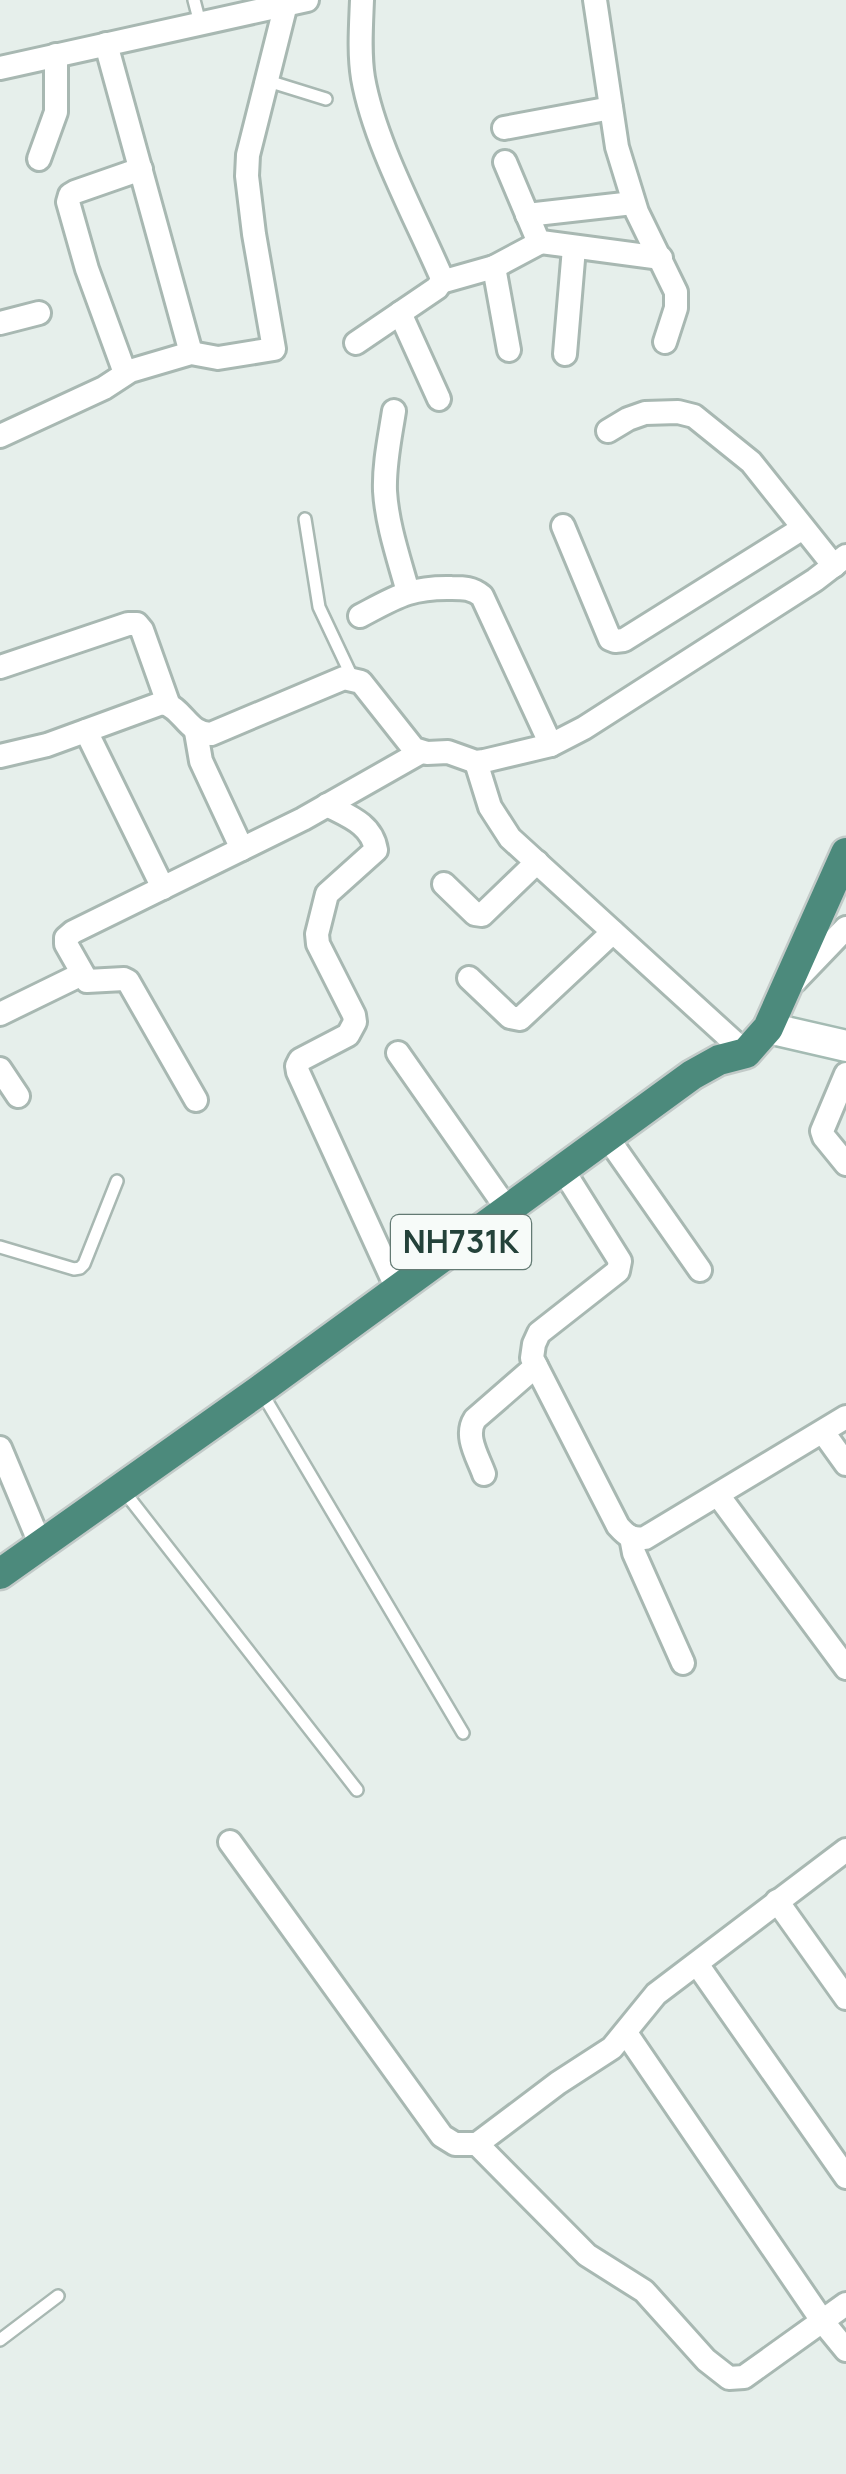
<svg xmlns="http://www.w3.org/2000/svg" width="846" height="2474" font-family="Manrope,sans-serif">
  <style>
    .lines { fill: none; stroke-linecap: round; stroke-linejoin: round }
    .service-casing { stroke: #a8b8b2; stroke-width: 16 }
    .minor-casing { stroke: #a8b8b2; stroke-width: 28 }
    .secondary-casing { stroke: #a4bbb3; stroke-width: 35 }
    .trunk-casing { stroke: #c2cac8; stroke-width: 35 }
    .service { stroke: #fff; stroke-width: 11 }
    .minor { stroke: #fff; stroke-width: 22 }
    .secondary { stroke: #fff; stroke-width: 30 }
    .trunk { stroke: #4c8a7c; stroke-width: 30 }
    .labels { text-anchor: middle; stroke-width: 10; stroke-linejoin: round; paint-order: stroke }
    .shield { fill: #f7fbf9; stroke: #637a73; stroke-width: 2.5 }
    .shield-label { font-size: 32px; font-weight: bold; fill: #24423a }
  </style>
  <rect width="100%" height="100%" fill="#e6efeb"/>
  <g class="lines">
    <defs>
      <g id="service">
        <path d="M194,0L200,23"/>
        <path d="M268,81L326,99"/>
        <path d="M305,519L319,607L353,679"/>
        <path d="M0,1247L74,1269L80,1268L84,1264L117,1181"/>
        <path d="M262,1393L463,1733"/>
        <path d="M123,1490L357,1790"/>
        <path d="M0,2340L58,2296"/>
      </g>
      <g id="minor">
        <path d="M595,0L617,147L637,212L676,292V308L665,342"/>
        <path d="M106,44L191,353"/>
        <path d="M0,68L307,0"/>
        <path d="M504,128L611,108"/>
        <path d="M39,159L56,112V55"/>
        <path d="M505,162L537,238L541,242L661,258"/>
        <path d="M527,215L633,203"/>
        <path d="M494,267L509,350"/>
        <path d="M441,282L494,267L541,242"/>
        <path d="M400,313L439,399"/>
        <path d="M0,323L39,313"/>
        <path d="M356,343L437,288L441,282V276C415,216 374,141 363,78C359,53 361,26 362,0"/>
        <path d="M565,354L574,248"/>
        <path d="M125,373L87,269L68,202L70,195L75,192L141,169"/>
        <path d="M394,411C390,437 384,464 385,491C387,525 399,559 408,592"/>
        <path d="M608,431L628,419L645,413L678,412L694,416L751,462L834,566"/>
        <path d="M0,436L104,388L130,371L191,353L218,358L274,349L254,234L247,176L248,155L286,4"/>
        <path d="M563,526L610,639L615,641L624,640L803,528"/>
        <path d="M360,616C396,597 410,587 452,588C464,588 472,588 482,596L551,745"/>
        <path d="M0,667L128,624H137L142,630L168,703"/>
        <path d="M86,731L163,888"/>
        <path d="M196,732L201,761L242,849"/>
        <path d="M0,756L47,745L162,703C183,707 187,734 211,734L344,678L361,682L414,749L427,753L448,752L476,762L484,761L551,745L584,728L815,580L846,556"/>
        <path d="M476,762L490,807L510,838L746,1053"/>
        <path d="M327,805C348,816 372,824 376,850L327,894L317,934L318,944L354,1015L355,1022L348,1035L300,1060L297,1066L298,1072L397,1289"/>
        <path d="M444,884L475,914L482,915L537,862"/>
        <path d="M469,978L510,1017L520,1019L613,932"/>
        <path d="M795,981L846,928"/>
        <path d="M0,1014L82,974"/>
        <path d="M398,1053L507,1209"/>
        <path d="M0,1069L18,1096"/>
        <path d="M846,1074L822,1131L824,1137L846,1164"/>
        <path d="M196,1100L128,981L124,979L87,981L66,944V938L73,932L303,819L421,752"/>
        <path d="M607,1137L700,1270"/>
        <path d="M563,1170L620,1261L618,1271L539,1333L534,1344L532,1358L618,1526C627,1536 632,1540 645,1538L846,1417"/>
        <path d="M823,1432L846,1464"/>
        <path d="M0,1448L41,1546"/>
        <path d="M484,1474C478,1457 464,1436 475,1419L536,1366"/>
        <path d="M718,1495L846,1668"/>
        <path d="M631,1537L634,1553L683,1663"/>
        <path d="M230,1842L442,2136L455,2144H477L558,2083L612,2048L656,1994L846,1850"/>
        <path d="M777,1901L846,1998"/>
        <path d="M697,1964L846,2177"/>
        <path d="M626,2033L823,2322L846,2350"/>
        <path d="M477,2144L587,2255L644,2291L706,2360L729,2378L744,2377L846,2304"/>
      </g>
      <path id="secondary" d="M768,1028L846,1046"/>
      <path id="trunk" d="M0,1574L260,1390L692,1075L719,1060L746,1053L768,1028L846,853"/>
    </defs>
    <use href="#service" class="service-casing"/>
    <use href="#minor" class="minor-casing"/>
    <use href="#secondary" class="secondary-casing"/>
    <use href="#trunk" class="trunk-casing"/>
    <use href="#service" class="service"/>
    <use href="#minor" class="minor"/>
    <use href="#secondary" class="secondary"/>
    <use href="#trunk" class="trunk"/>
  </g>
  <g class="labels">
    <rect class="shield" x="391" y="1215" width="140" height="54" rx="8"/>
    <g class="shield-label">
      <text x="461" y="1253">NH731K</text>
    </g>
  </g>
</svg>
